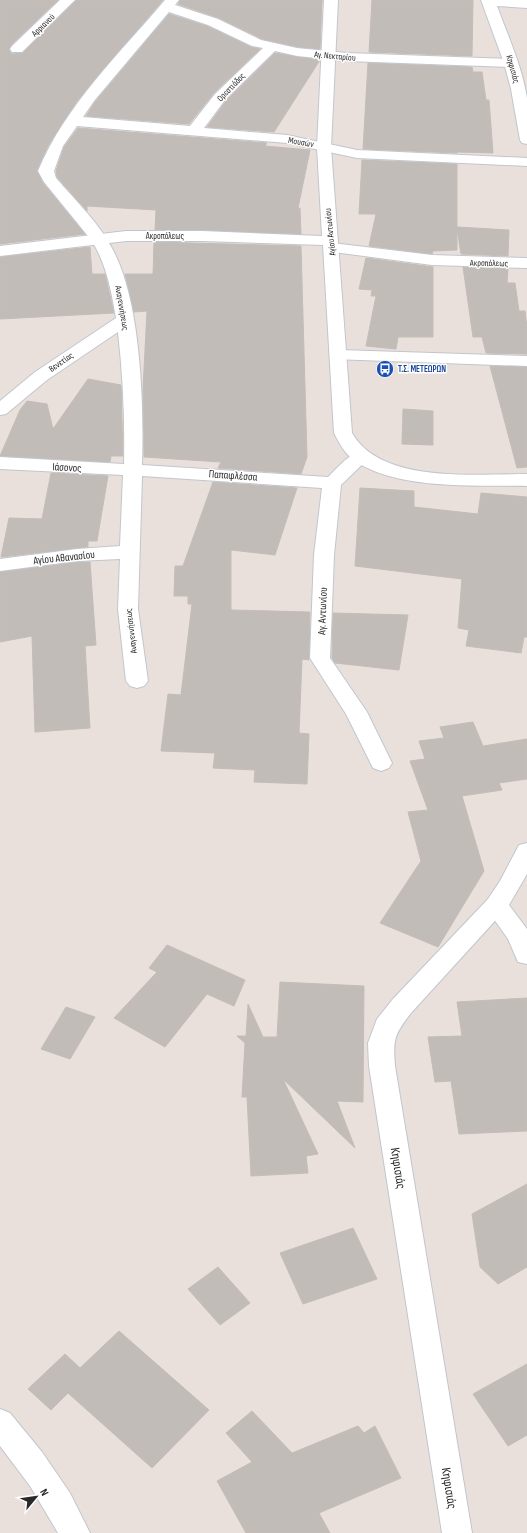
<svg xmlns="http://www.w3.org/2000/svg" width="527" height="1533" font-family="'Sofia Sans Condensed',sans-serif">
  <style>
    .building { fill: #c2bcb8; stroke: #c4bcb6 }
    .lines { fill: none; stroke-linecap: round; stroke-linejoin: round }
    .pedestrian-casing { stroke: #c1c6ce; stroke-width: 2 }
    .minor-casing { stroke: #c1c6ce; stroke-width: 2 }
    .tertiary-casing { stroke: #c1c6ce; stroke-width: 2 }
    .pedestrian { fill: #fff; fill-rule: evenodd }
    .minor { fill: #fff; fill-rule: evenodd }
    .tertiary { fill: #fff; fill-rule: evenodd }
    .labels { text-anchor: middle; stroke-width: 3; stroke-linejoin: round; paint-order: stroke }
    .far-street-label { font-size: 9px; fill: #292929; stroke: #fff }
    .far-transit-label { font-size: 9px; font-weight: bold; fill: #164399; stroke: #fff; text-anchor: start }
    .street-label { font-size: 11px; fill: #292929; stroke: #fff }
    .near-street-label { font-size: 13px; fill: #292929; stroke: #fff }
  </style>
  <rect width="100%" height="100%" fill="#e9e0dc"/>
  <g class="building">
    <path d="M0,0H58L11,45L9,50L12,54L23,53L76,0H163L77,101L48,146L37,170L43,183L85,234L0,244Z"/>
    <path d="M180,0H322L320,49L297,47L262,39L219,18L178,4Z"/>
    <path d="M372,0H473L472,56L369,52Z"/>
    <path d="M169,14L207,26L251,47L260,49L214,93L189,124L86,116L95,102Z"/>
    <path d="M275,53L320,60L274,132L207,127L226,101Z"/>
    <path d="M368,63L472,67L473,72H482L486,100H489L493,153L457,152V153L363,149Z"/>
    <path d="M78,128L267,143L265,146L310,150L298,208H300L301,234L155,230L156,210L87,206V211L57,177L56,171L64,147Z"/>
    <path d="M362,160L457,164V227L509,230L508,256L461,254L457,229V250L433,251L432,254L369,246L376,214H359Z"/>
    <path d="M154,242L301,246L307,457L301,474L218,468L221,462L144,457L143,389L147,311L134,312L125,274H153Z"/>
    <path d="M90,247L92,274H105L114,313L0,319V257Z"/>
    <path d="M366,258L433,267V337H398L396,349L366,346L376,296H371L372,290L359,289Z"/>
    <path d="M463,267L508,269L507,283H515L519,311H525L527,327V354L486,353L482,337H473Z"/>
    <path d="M490,366L527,367V467L517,468Z"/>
    <path d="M88,379L121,385L123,456H111L110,462L0,456L20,410L27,401L47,404L53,429Z"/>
    <path d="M403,409L433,411V445L402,444Z"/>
    <path d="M51,473L108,476L97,541H88V547L1,557L9,518L42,519Z"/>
    <path d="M213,482L297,488L275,555L231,550V610L310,612L309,660L302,659L299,733L309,734L307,784L254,782L255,770L213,768L215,753L161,751L168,694L181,695L192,604H188V596H174L175,566H183Z"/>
    <path d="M360,488L414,491V507L478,514L481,493L527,497V637H524L521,653L466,646L469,630L458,628L462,579L355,566Z"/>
    <path d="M77,562H90L96,645L85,646L90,728L35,732L32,636L0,642V572Z"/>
    <path d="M333,613L408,615L399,670L335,663L332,658Z"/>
    <path d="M473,722L483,746L527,739V779L499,783L502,790L462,796L484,871L438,947L380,923L421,861L408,812L428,810L410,761L425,759L419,741L444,738L440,727Z"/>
    <path d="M167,945L245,980L234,1006L207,994L165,1047L114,1018L157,972L149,968Z"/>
    <path d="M280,982L364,986L363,1102L337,1101L355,1148L283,1079L318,1154L306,1156L308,1173L251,1176L247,1097H242L245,1043L237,1036H246L248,1004L263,1037H277Z"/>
    <path d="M527,998V1131L459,1134L451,1081L435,1082L428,1037L462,1036L457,1002Z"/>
    <path d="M66,1007L95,1017L70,1059L41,1049Z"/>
    <path d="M527,1184V1267L498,1284L480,1267L472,1214Z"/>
    <path d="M353,1228L377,1279L303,1304L280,1253Z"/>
    <path d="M218,1267L250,1303L220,1325L188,1289Z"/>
    <path d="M119,1331L209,1410L152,1468L68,1393L51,1410L28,1389L65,1354L80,1368Z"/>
    <path d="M527,1364V1435L508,1446L473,1394Z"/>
    <path d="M252,1411L292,1453L358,1426L364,1433L375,1426L401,1478L319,1513L330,1533H246L217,1481L252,1462L226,1433Z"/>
  </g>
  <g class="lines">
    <defs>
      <path id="pedestrian" d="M339,350L527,356V366L333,359L330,355L333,351Z"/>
      <g id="minor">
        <path d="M60,0H75L22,52H12L10,49L12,46Z"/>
        <path d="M165,0H179L175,5L218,19L261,40L297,48L347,53L511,59L516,60L518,63L516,66L511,67L347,61L297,56L275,51L225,100L204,128L287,135L357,150L527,158V166L357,158L287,143L77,126L63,146L54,171L56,178C76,201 101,225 114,252C141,305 144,405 142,465L328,477C339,467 352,448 369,452L371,456L341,485L334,555L330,658L367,712L392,763L389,768L381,771L373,768L346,714L310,658L314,555L322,488L142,476L138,609L148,681L144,686L137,688L130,686L126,681L118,609L120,559L77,561L0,571V559L77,549L120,546L123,475L0,469V457L124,464C125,420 123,376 118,332L47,380L6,414L0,415V401L35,372L116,318C111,290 107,266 92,241L44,182L38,171C65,106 120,53 165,0ZM169,12L208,25L252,46L263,48L215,94L190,126L83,117L94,101Z"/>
        <path d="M332,243L432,255L527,258V268L432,265L326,251L324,248L326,245Z"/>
        <path d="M496,896L504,899L508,905L504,911L411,1013C394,1035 393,1039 395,1066L472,1533H442L369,1066L368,1043L377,1019L393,999L488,899Z"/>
        <path d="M0,1409L10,1413L42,1452L70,1493L90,1533H58L30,1486L0,1446Z"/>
      </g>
      <g id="tertiary">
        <path d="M324,0H338L331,147L352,433C381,484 476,474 527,474V486C477,485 388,491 349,456C343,450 338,441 334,433L323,245L202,241H126L0,256V246L126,231H202L322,236L317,147Z"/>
        <path d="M481,0H527V8L497,6C508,36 522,66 527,98C527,113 527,129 527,144L522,143L520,140L511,89L504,63Z"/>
        <path d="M527,843V874L509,905L527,929V964L518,962L508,939L484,905L500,881L519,845Z"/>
      </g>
    </defs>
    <use href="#pedestrian" class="pedestrian-casing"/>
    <use href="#minor" class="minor-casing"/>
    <use href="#tertiary" class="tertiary-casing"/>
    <use href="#pedestrian" class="pedestrian"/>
    <use href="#minor" class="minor"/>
    <use href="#tertiary" class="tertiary"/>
  </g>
  <defs>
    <symbol id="bus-disc" viewBox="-11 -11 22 22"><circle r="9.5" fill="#1a4fb4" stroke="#fff"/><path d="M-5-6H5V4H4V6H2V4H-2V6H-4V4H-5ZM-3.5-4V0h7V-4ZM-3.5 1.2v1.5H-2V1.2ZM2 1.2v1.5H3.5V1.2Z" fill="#fff"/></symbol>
  </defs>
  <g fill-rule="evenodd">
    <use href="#bus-disc" x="375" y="359" width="20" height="20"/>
  </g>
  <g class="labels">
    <g class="far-street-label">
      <text transform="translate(43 25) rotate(-44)" y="3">Αρριανού</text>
      <text transform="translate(335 56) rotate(5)" y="3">Αγ. Νεκταρίου</text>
      <text transform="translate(513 69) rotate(74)" y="3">Κηφισιάς</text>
      <text transform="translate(231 87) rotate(-46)" y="3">Ορεστιάδος</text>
      <text transform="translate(301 142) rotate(10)" y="3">Μουσών</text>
      <text transform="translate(330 232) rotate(-96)" y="3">Αγίου Αντωνίου</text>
      <text x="165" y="239">Ακροπόλεως</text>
      <text transform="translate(489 263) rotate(1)" y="3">Ακροπόλεως</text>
      <text transform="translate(122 308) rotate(80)" y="3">Αναγεννήσεως</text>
      <text transform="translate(61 362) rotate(-35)" y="3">Βενετίας</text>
      <text transform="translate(131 631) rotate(-97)" y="3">Αναγεννήσεως</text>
    </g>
    <g class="far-transit-label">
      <text x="398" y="372">Τ.Σ. ΜΕΤΕΩΡΩΝ</text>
    </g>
    <g class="street-label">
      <text transform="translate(67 467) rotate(3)" y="4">Ιάσονος</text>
      <text transform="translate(233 475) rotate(4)" y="4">Παπαφλέσσα</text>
      <text transform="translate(64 557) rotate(-6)" y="4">Αγίου Αθανασίου</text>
      <text transform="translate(322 611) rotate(-88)" y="4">Αγ. Αντωνίου</text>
    </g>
    <g class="near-street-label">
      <text transform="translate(399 1168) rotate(81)" y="5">Κηφισιάς</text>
      <text transform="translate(450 1488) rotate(81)" y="5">Κηφισιάς</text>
    </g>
  </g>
  <g transform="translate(36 1497) rotate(61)" stroke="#ffffff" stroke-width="3" paint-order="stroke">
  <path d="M0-3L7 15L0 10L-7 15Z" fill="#292929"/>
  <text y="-6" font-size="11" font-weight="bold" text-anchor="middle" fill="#292929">N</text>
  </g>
</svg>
